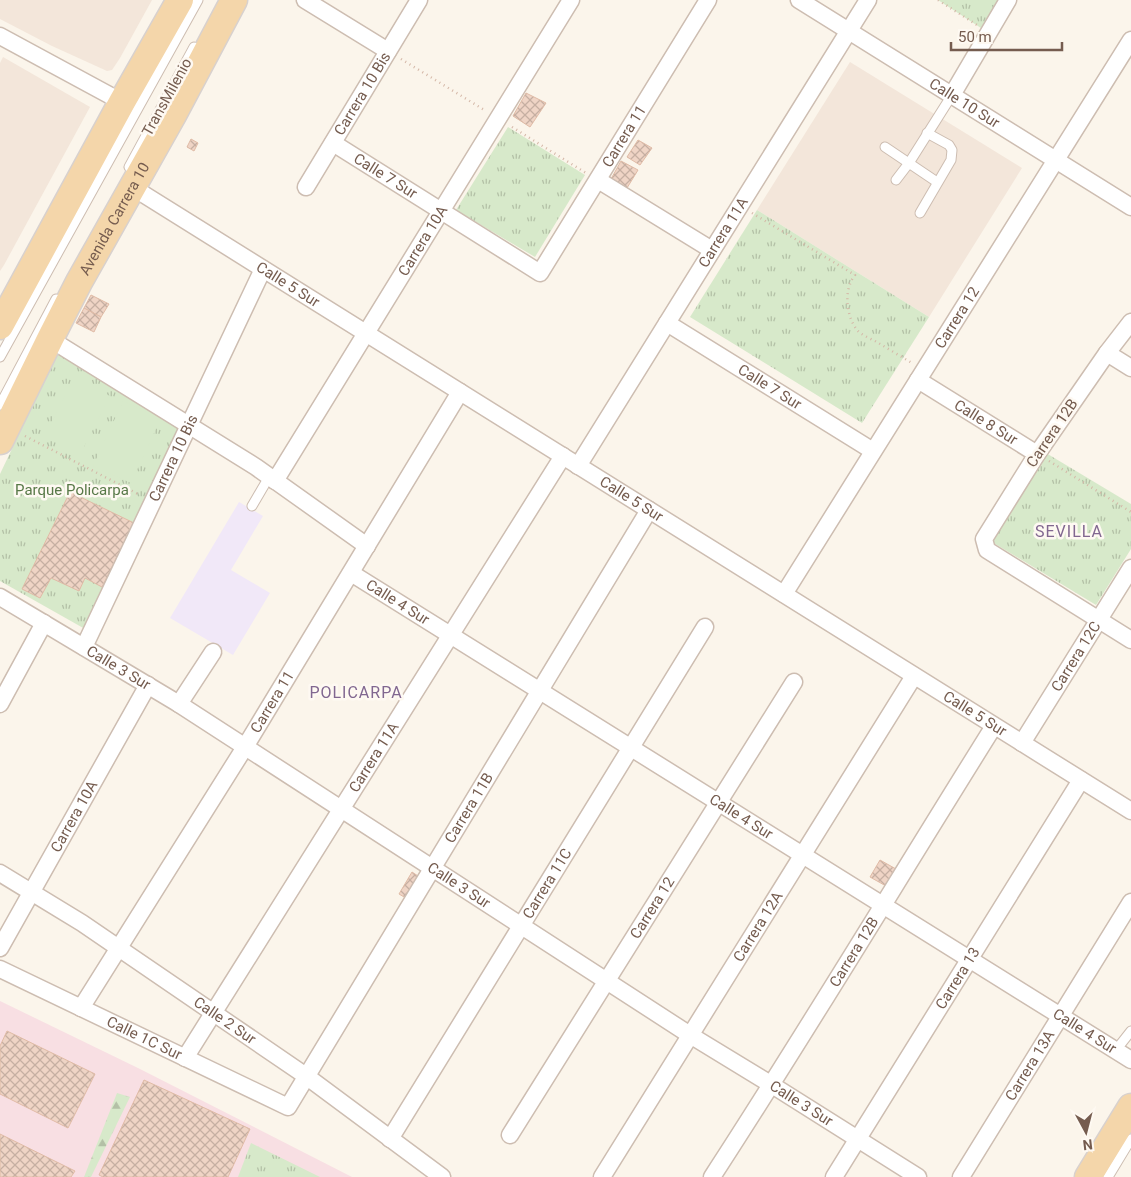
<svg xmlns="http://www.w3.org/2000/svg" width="1131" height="1177" font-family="Roboto,sans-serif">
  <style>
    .residential { fill: #f3e6da }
    .education { fill: #f1e8f8 }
    .medical { fill: #f8dfe3 }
    .grass { fill: url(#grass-tufts) }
    .forest { fill: url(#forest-firs) }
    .pitch { fill: #d7e9ca }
    .building { fill: url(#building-cross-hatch); stroke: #e0bba6 }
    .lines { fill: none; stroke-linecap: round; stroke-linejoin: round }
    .lane-casing { stroke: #cdbdb1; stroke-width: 11 }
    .street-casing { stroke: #cdbdb1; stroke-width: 19 }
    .primary-casing { stroke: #d8d1ce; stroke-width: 29 }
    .path { stroke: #d4b7a7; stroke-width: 2.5; stroke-dasharray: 1 4; stroke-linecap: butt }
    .lane { stroke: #fff; stroke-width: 9 }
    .street { stroke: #fff; stroke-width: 16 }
    .primary { stroke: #f4d6aa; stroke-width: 26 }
    .labels { text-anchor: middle; stroke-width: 5; stroke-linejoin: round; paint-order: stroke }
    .street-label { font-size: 15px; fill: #755c4f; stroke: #fef9f2 }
    .park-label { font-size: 15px; fill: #587948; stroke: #fef9f2 }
    .neighbourhood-label { font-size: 16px; letter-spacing: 1px; fill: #816790; stroke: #fef9f2 }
  </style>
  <defs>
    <pattern id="grass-tufts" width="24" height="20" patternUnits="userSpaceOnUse" patternTransform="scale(1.25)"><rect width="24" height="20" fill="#d7e9ca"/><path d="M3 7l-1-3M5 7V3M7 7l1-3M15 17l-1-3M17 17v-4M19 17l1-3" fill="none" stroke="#b3c0a6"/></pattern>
    <pattern id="forest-firs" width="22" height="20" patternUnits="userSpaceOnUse" patternTransform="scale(1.25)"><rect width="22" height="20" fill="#d7e9ca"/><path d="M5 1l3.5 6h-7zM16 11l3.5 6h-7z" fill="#b3c0a6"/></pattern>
    <pattern id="building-cross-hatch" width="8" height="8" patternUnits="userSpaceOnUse" patternTransform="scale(1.25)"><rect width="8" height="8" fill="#efd4c5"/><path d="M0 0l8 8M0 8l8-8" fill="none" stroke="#c6afa2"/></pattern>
  </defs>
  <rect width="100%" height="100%" fill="#fbf5eb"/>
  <g class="residential">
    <path d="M0,0H152L120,58L112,70L107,71L52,46L0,19Z"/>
    <path d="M3,57L90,107L4,265L0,271V63Z"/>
    <path d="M850,62L1022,168L929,317L757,210Z"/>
  </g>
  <path class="education" d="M239,502L263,516L231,570L270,593L233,655L170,618Z"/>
  <path class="medical" d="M0,1001L140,1069L352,1177H0Z"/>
  <g class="grass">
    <path d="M938,0H999L981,28Z"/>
    <path d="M508,127L585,175L535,257L456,210Z"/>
    <path d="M757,210L929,317L862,423L690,317Z"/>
    <path d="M58,352L181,427L85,629L0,581V474Z"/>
    <path d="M1046,453L1131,504V549L1096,605L992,542Z"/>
    <path d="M251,1143L320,1177H238Z"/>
  </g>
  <path class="forest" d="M117,1093L130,1097L91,1177H84Z"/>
  <g class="pitch">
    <path d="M74,378L110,396L81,453L45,435Z"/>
    <path d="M123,401L161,418L131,483L93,466Z"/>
  </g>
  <g class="building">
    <path d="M526,93L546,103L530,127L513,116Z"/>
    <path d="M191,139L198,143L194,151L187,147Z"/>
    <path d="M638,140L652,148L640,165L627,157Z"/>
    <path d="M621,161L638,170L627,188L611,179Z"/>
    <path d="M91,295L109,304L101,317L84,308Z"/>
    <path d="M84,308L101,317L94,332L76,323Z"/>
    <path d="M70,492L134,523L102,587L85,578L79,591L51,578L40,598L22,589Z"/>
    <path d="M880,860L896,869L886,886L870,877Z"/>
    <path d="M412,872L424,880L411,901L399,894Z"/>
    <path d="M7,1031L95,1074L68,1128L0,1094V1046Z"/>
    <path d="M144,1080L250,1129L228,1177H103L99,1175Z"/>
    <path d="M0,1134L75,1171L71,1177H0Z"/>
  </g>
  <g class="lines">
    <defs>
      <g id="lane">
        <path d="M885,147L937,182"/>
        <path d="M129,167L194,47"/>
        <path d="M896,180L909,163L952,95"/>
        <path d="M920,213L951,160L952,150L949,145L927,133"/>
        <path d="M0,357L198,0"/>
        <path d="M0,405L56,299"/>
        <path d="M252,506L269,477"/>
        <path d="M1116,1050L1131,1031"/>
        <path d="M1108,1177L1131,1139"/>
      </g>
      <g id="street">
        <path d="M305,0L388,51"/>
        <path id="s1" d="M799,0L1131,207"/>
        <path d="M0,36L122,102"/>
        <path d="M952,95L1008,0"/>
        <path id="s2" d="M333,143L540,273L708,0"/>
        <path d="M598,180L712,250"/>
        <path id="s3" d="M132,187L1131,811"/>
        <path id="s4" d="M306,187L419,0"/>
        <path d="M1131,322L1107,353L1037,454L984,539L987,550L1131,640"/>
        <path id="s5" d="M667,323L873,451"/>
        <path d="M50,339L256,467L367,546"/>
        <path d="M1107,353L1131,368"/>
        <path id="s6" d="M918,380L1037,454"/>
        <path id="s7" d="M578,466L868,0"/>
        <path id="s8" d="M275,481L571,0"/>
        <path id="s9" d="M351,573L1131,1060"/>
        <path id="s10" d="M784,594L1131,40"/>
        <path id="s11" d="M0,597L179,704L690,1035L772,1085L918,1177"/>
        <path id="s12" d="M84,647L263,269"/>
        <path d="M0,704L44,623"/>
        <path d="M179,704L213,652"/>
        <path id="s13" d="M1022,743L1131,568"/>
        <path id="s14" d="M0,873L82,923L306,1076L442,1177"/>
        <path id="s15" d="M0,948L148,685"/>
        <path id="s16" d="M0,969L288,1107L649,510"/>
        <path id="s17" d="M81,1008L245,747L460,392"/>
        <path id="s18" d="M185,1058L563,456"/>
        <path id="s19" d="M510,1135L794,682"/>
        <path id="s20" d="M390,1139L705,627"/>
        <path id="s21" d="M602,1177L914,676"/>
        <path id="s22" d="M712,1177C809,1028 900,876 994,726"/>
        <path id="s23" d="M834,1177L1081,780"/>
        <path id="s24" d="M961,1177L1131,902"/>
      </g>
      <g id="primary">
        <path d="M0,326L122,102L180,0"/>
        <path id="s25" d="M0,441L50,339L79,282L173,115L234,0"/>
        <path d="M1088,1177L1131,1107"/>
      </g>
    </defs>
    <use href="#lane" class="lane-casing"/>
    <use href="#street" class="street-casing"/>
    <use href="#primary" class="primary-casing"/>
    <g class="path">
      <path d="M938,0L977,25"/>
      <path d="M401,59L486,111"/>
      <path d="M512,127L586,173"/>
      <path d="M752,213L855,275C843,290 846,317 858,331C862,335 869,338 875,341C887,348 900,356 912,363"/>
      <path d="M25,436L140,495"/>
      <path d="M1049,461L1131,512"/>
    </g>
    <use href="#lane" class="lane"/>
    <use href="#street" class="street"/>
    <use href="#primary" class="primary"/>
  </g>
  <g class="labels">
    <g class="street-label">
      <text dy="5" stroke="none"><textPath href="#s4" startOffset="109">Carrera 10 Bis</textPath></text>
      <text transform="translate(167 97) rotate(-61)" y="5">TransMilenio</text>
      <text dy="5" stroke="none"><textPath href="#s1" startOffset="195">Calle 10 Sur</textPath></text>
      <text dy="5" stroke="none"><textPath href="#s2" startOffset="405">Carrera 11</textPath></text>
      <text dy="5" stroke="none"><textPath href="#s2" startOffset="62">Calle 7 Sur</textPath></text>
      <text dy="5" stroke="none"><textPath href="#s25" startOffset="250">Avenida Carrera 10</textPath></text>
      <text dy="5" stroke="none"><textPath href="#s7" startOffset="275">Carrera 11A</textPath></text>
      <text dy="5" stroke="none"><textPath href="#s8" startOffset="282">Carrera 10A</textPath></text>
      <text dy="5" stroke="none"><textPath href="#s3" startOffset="184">Calle 5 Sur</textPath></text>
      <text dy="5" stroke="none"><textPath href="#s10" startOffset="326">Carrera 12</textPath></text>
      <text dy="5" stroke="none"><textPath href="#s5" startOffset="121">Calle 7 Sur</textPath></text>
      <text dy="5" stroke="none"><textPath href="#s6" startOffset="80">Calle 8 Sur</textPath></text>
      <text transform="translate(1052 433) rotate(-56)" y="5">Carrera 12B</text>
      <text dy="5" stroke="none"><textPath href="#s12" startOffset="209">Carrera 10 Bis</textPath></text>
      <text dy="5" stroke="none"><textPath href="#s3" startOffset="589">Calle 5 Sur</textPath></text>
      <text dy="5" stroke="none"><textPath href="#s9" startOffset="55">Calle 4 Sur</textPath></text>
      <text dy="5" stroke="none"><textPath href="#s13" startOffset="102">Carrera 12C</textPath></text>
      <text dy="5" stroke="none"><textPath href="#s11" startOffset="138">Calle 3 Sur</textPath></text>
      <text dy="5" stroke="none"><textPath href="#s17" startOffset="361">Carrera 11</textPath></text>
      <text dy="5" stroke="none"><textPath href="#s3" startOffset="994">Calle 5 Sur</textPath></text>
      <text dy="5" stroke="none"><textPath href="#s18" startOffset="355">Carrera 11A</textPath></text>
      <text dy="5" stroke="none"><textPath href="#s16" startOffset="669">Carrera 11B</textPath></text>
      <text dy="5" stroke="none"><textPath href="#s15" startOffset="151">Carrera 10A</textPath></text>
      <text dy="5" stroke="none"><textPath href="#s9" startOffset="460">Calle 4 Sur</textPath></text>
      <text dy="5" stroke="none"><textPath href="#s20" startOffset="300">Carrera 11C</textPath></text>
      <text dy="5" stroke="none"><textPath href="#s11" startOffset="542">Calle 3 Sur</textPath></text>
      <text dy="5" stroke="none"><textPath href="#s19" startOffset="268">Carrera 12</textPath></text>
      <text dy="5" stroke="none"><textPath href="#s21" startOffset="295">Carrera 12A</textPath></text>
      <text dy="5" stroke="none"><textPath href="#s22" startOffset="266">Carrera 12B</textPath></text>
      <text dy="5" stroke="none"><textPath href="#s23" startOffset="234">Carrera 13</textPath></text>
      <text dy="5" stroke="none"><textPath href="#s14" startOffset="269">Calle 2 Sur</textPath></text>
      <text dy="5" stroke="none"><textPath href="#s9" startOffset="865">Calle 4 Sur</textPath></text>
      <text dy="5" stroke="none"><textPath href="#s16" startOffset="160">Calle 1C Sur</textPath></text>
      <text dy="5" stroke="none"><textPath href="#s24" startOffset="131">Carrera 13A</textPath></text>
      <text dy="5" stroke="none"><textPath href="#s11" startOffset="948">Calle 3 Sur</textPath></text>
    </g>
    <g class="park-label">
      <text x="72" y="495">Parque Policarpa</text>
    </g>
    <g class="neighbourhood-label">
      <text x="1069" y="537">SEVILLA</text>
      <text x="356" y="698">POLICARPA</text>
    </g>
  </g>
  <g transform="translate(1086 1132) rotate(173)" stroke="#fef9f2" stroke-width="4" paint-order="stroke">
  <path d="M0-4L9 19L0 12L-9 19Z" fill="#755c4f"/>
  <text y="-8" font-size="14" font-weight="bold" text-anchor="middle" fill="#755c4f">N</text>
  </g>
  <path d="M951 42v8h111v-8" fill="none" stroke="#755c4f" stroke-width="2.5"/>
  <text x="958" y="42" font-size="15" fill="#755c4f" stroke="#fef9f2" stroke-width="4" paint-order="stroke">50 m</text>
</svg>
